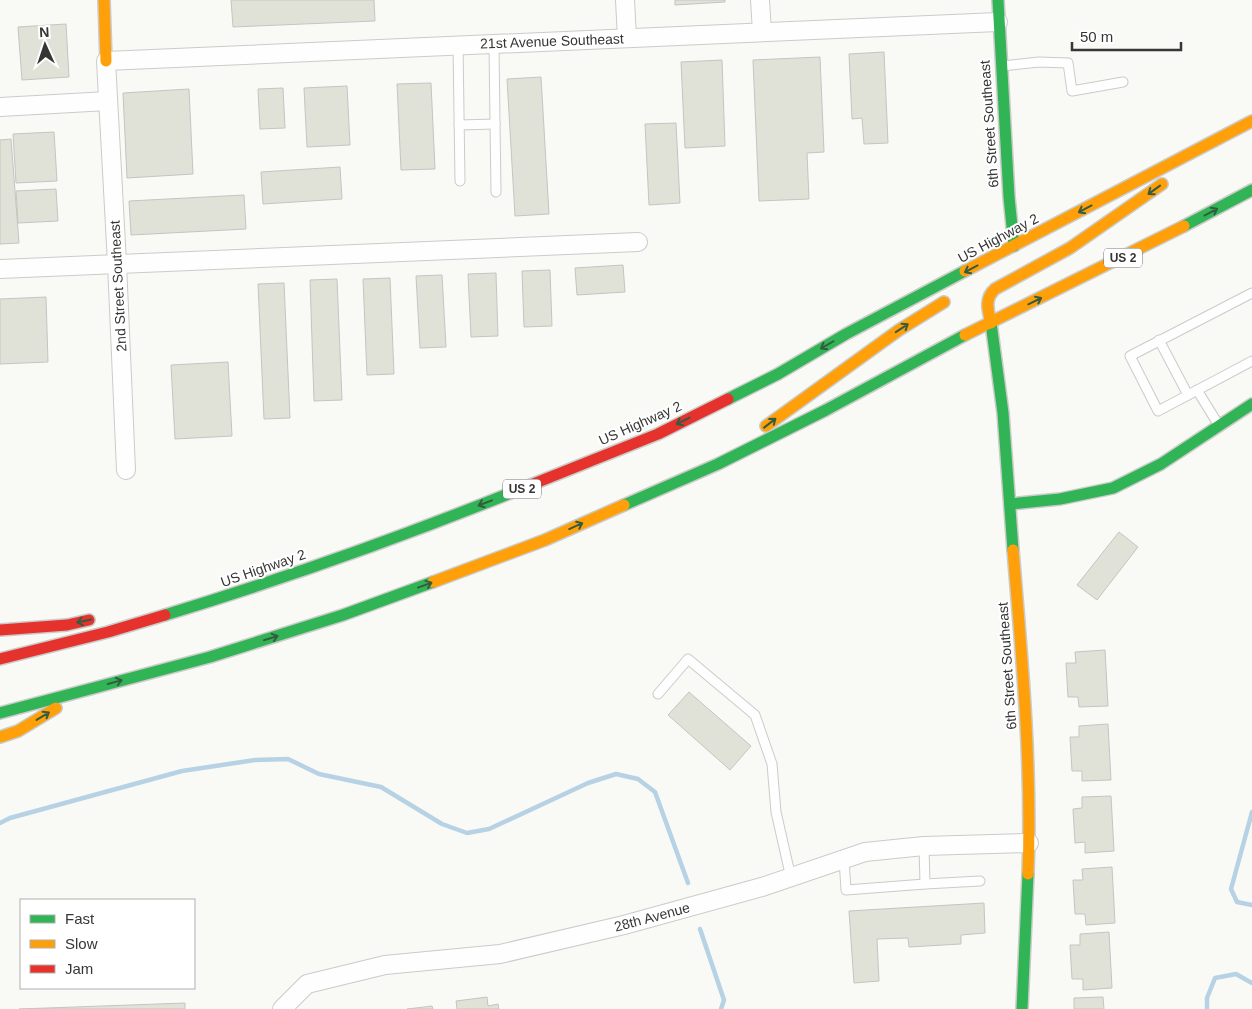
<svg xmlns="http://www.w3.org/2000/svg" width="1252" height="1009" font-family="Helvetica,sans-serif">
  <style>
    .lines { fill: none; stroke-linecap: round; stroke-linejoin: round }
    .stream { stroke: #b6d2e4; stroke-width: 4.5 }
    .building { fill: #e0e2d8; stroke: #c4c5c2 }
    .lane-casing { stroke: #cbcbc9; stroke-width: 11 }
    .street-casing { stroke: #cbcbc9; stroke-width: 20 }
    .fast-casing { stroke: #cbcbc9; stroke-width: 14 }
    .slow-casing { stroke: #cbcbc9; stroke-width: 14 }
    .jam-casing { stroke: #cbcbc9; stroke-width: 14 }
    .lane { stroke: #fefefe; stroke-width: 9 }
    .street { stroke: #fefefe; stroke-width: 18 }
    .fast { stroke: #30b455; stroke-width: 11 }
    .slow { stroke: #ff9f0a; stroke-width: 11 }
    .jam { stroke: #e5322d; stroke-width: 11 }
    .oneway { stroke: #345c3f }
    .labels { text-anchor: middle; stroke-width: 4; stroke-linejoin: round; paint-order: stroke }
    .shield { fill: #fff; stroke: #727372; stroke-width: 1 }
    .shield-label { font-size: 12px; font-weight: bold; fill: #363735 }
    .street-label { font-size: 14px; fill: #363735; stroke: #fff }
  </style>
  <rect width="100%" height="100%" fill="#f9faf6"/>
  <g class="lines">
    <g class="stream">
      <path d="M1252,812L1231,889L1237,902L1252,905"/>
      <path d="M0,823L10,818L182,771L255,760L288,759L319,774L381,787L442,824L467,833L489,829L588,783L616,774L638,779L655,792L688,883"/>
      <path d="M700,929L724,1000L721,1009"/>
      <path d="M1207,1009V998L1215,978L1236,974L1252,983"/>
    </g>
  </g>
  <g class="building">
    <path d="M231,0H374L375,21L233,27Z"/>
    <path d="M675,0H725V2L675,5Z"/>
    <path d="M66,24L69,77L22,80L18,27Z"/>
    <path d="M884,52L888,143L864,144L862,118L852,119L849,54Z"/>
    <path d="M820,57L824,152L807,153L809,199L759,201L753,60Z"/>
    <path d="M722,60L725,146L685,148L681,62Z"/>
    <path d="M541,77L549,214L515,216L507,79Z"/>
    <path d="M431,83L435,169L401,170L397,84Z"/>
    <path d="M347,86L350,145L307,147L304,88Z"/>
    <path d="M283,88L285,128L260,129L258,89Z"/>
    <path d="M189,89L193,174L127,178L123,93Z"/>
    <path d="M676,123L680,203L649,205L645,124Z"/>
    <path d="M54,132L57,181L16,183L13,134Z"/>
    <path d="M11,139L19,243L0,244V140Z"/>
    <path d="M340,167L342,199L263,204L261,172Z"/>
    <path d="M56,189L58,221L18,223L16,191Z"/>
    <path d="M244,195L246,229L131,235L129,201Z"/>
    <path d="M623,265L625,292L577,295L575,268Z"/>
    <path d="M550,270L552,326L524,327L522,271Z"/>
    <path d="M496,273L498,336L471,337L468,274Z"/>
    <path d="M442,275L446,347L420,348L416,276Z"/>
    <path d="M390,278L394,374L367,375L363,279Z"/>
    <path d="M337,279L342,400L314,401L310,280Z"/>
    <path d="M284,283L290,418L264,419L258,284Z"/>
    <path d="M46,297L48,362L0,364V299Z"/>
    <path d="M228,362L232,436L175,439L171,365Z"/>
    <path d="M1119,532L1138,547L1097,600L1077,585Z"/>
    <path d="M1105,650L1108,706L1079,707L1078,697H1068L1066,663H1076L1075,652Z"/>
    <path d="M689,692L751,746L730,770L668,715Z"/>
    <path d="M1108,724L1111,780L1082,781V771H1072L1070,737H1079V726Z"/>
    <path d="M1111,796L1114,851L1085,853V842L1075,843L1073,809L1082,808V797Z"/>
    <path d="M1112,867L1115,923L1086,925L1085,914H1075L1073,880H1083L1082,869Z"/>
    <path d="M984,903L985,933L961,935V944L909,947L908,938L877,939L879,981L854,983L849,911Z"/>
    <path d="M1109,932L1112,988L1083,990V979H1072L1070,945H1080V934Z"/>
    <path d="M487,997L488,1006L498,1004L499,1009H457L456,1001Z"/>
    <path d="M1103,997L1104,1009H1074V998Z"/>
    <path d="M185,1003V1009H19Z"/>
    <path d="M432,1006L433,1009H407Z"/>
  </g>
  <g class="lines">
    <defs>
      <g id="lane">
        <path d="M458,45L460,181"/>
        <path d="M1003,66L1039,62L1068,63L1072,91L1123,82"/>
        <path d="M495,124L496,192"/>
        <path d="M459,125L495,124L494,44"/>
        <path d="M1252,293L1130,356L1158,411L1252,361"/>
        <path d="M1159,340L1188,395"/>
        <path d="M1197,390L1218,424"/>
        <path d="M658,694L688,659L755,715L772,764L776,812L791,878"/>
        <path d="M924,846L925,884L980,881"/>
        <path d="M844,859L846,890L925,884"/>
      </g>
      <g id="street">
        <path d="M625,0L627,38"/>
        <path d="M760,0L762,32"/>
        <path d="M0,107L108,101"/>
        <path d="M0,269L638,242"/>
        <path d="M126,470L117,263L106,61L998,22"/>
        <path d="M282,1009L307,984L385,965L500,954L624,925L762,887L865,852L924,846L1029,843"/>
      </g>
      <g id="fast">
        <path d="M998,0L1009,197L1014,246"/>
        <path d="M1184,226L1252,190"/>
        <path d="M991,323L1003,413L1013,550"/>
        <path d="M728,399L778,374L846,334L965,271"/>
        <path d="M1010,504L1060,499L1113,488L1161,464L1252,404"/>
        <path d="M624,505L718,464L826,410L965,335"/>
        <path d="M165,615C283,579 399,538 513,492"/>
        <path d="M0,713L210,657L343,615L433,582"/>
        <path d="M1022,1009L1028,874"/>
      </g>
      <g id="slow">
        <path d="M104,0L106,61"/>
        <path d="M965,271L1252,121"/>
        <path d="M991,323C988,310 984,299 995,289L1070,248L1162,184"/>
        <path d="M965,335L1184,226"/>
        <path d="M766,426L899,330L944,302"/>
        <path d="M1013,550C1022,658 1032,766 1028,874"/>
        <path d="M433,582L545,540L624,505"/>
        <path d="M0,737L18,731L56,708"/>
      </g>
      <g id="jam">
        <path d="M513,492L658,434L728,399"/>
        <path d="M0,630L67,625L89,620"/>
        <path d="M0,659L108,632L165,615"/>
      </g>
    </defs>
    <use href="#lane" class="lane-casing"/>
    <use href="#street" class="street-casing"/>
    <use href="#fast" class="fast-casing"/>
    <use href="#slow" class="slow-casing"/>
    <use href="#jam" class="jam-casing"/>
    <use href="#lane" class="lane"/>
    <use href="#street" class="street"/>
    <use href="#fast" class="fast"/>
    <use href="#slow" class="slow"/>
    <use href="#jam" class="jam"/>
  </g>
  <defs><path id="oneway-shaft" d="M-6 0H5M1.5-3L5.5 0L1.5 3" fill="none" stroke-width="1.6" stroke-linecap="round" stroke-linejoin="round" transform="scale(1.25)"/></defs>
  <g class="oneway">
    <use href="#oneway-shaft" transform="translate(1154 190) rotate(144)"/>
    <use href="#oneway-shaft" transform="translate(1085 209) rotate(152)"/>
    <use href="#oneway-shaft" transform="translate(1211 212) rotate(-28)"/>
    <use href="#oneway-shaft" transform="translate(971 269) rotate(152)"/>
    <use href="#oneway-shaft" transform="translate(1035 301) rotate(-26)"/>
    <use href="#oneway-shaft" transform="translate(902 328) rotate(-33)"/>
    <use href="#oneway-shaft" transform="translate(827 345) rotate(150)"/>
    <use href="#oneway-shaft" transform="translate(683 421) rotate(154)"/>
    <use href="#oneway-shaft" transform="translate(770 423) rotate(-38)"/>
    <use href="#oneway-shaft" transform="translate(485 503) rotate(159)"/>
    <use href="#oneway-shaft" transform="translate(576 526) rotate(-24)"/>
    <use href="#oneway-shaft" transform="translate(425 585) rotate(-20)"/>
    <use href="#oneway-shaft" transform="translate(84 621) rotate(169)"/>
    <use href="#oneway-shaft" transform="translate(271 638) rotate(-17)"/>
    <use href="#oneway-shaft" transform="translate(115 682) rotate(-15)"/>
    <use href="#oneway-shaft" transform="translate(43 716) rotate(-31)"/>
  </g>
  <g class="labels">
    <g class="shield">
      <rect x="1104" y="248.5" width="38" height="19" rx="4"/>
      <rect x="503" y="479.5" width="38" height="19" rx="4"/>
    </g>
    <g class="shield-label">
      <text x="1123" y="262">US 2</text>
      <text x="522" y="493">US 2</text>
    </g>
    <g class="street-label">
      <text transform="translate(552 41) rotate(-2)" y="5">21st Avenue Southeast</text>
      <text transform="translate(989 124) rotate(-94)" y="5">6th Street Southeast</text>
      <text transform="translate(998 238) rotate(-28)" y="5">US Highway 2</text>
      <text transform="translate(118 286) rotate(-93)" y="5">2nd Street Southeast</text>
      <text transform="translate(640 423) rotate(-24)" y="5">US Highway 2</text>
      <text transform="translate(263 568) rotate(-19)" y="5">US Highway 2</text>
      <text transform="translate(1007 666) rotate(-94)" y="5">6th Street Southeast</text>
      <text transform="translate(652 917) rotate(-15)" y="5">28th Avenue</text>
    </g>
  </g>
  <rect x="20" y="899" width="175" height="90" fill="#ffffff" stroke="#afafae"/>
  <rect x="30" y="915" width="25" height="8" fill="#30b455" stroke="#afafae"/>
  <text x="65" y="924" font-size="15" fill="#363735">Fast</text>
  <rect x="30" y="940" width="25" height="8" fill="#ff9f0a" stroke="#afafae"/>
  <text x="65" y="949" font-size="15" fill="#363735">Slow</text>
  <rect x="30" y="965" width="25" height="8" fill="#e5322d" stroke="#afafae"/>
  <text x="65" y="974" font-size="15" fill="#363735">Jam</text>
  <g transform="translate(45 45) rotate(357)" stroke="#ffffff" stroke-width="4" paint-order="stroke">
  <path d="M0-4L9 19L0 12L-9 19Z" fill="#363735"/>
  <text y="-8" font-size="14" font-weight="bold" text-anchor="middle" fill="#363735">N</text>
  </g>
  <path d="M1072 42v8h109v-8" fill="none" stroke="#363735" stroke-width="2.5"/>
  <text x="1080" y="42" font-size="15" fill="#363735" stroke="#ffffff" stroke-width="4" paint-order="stroke">50 m</text>
</svg>
